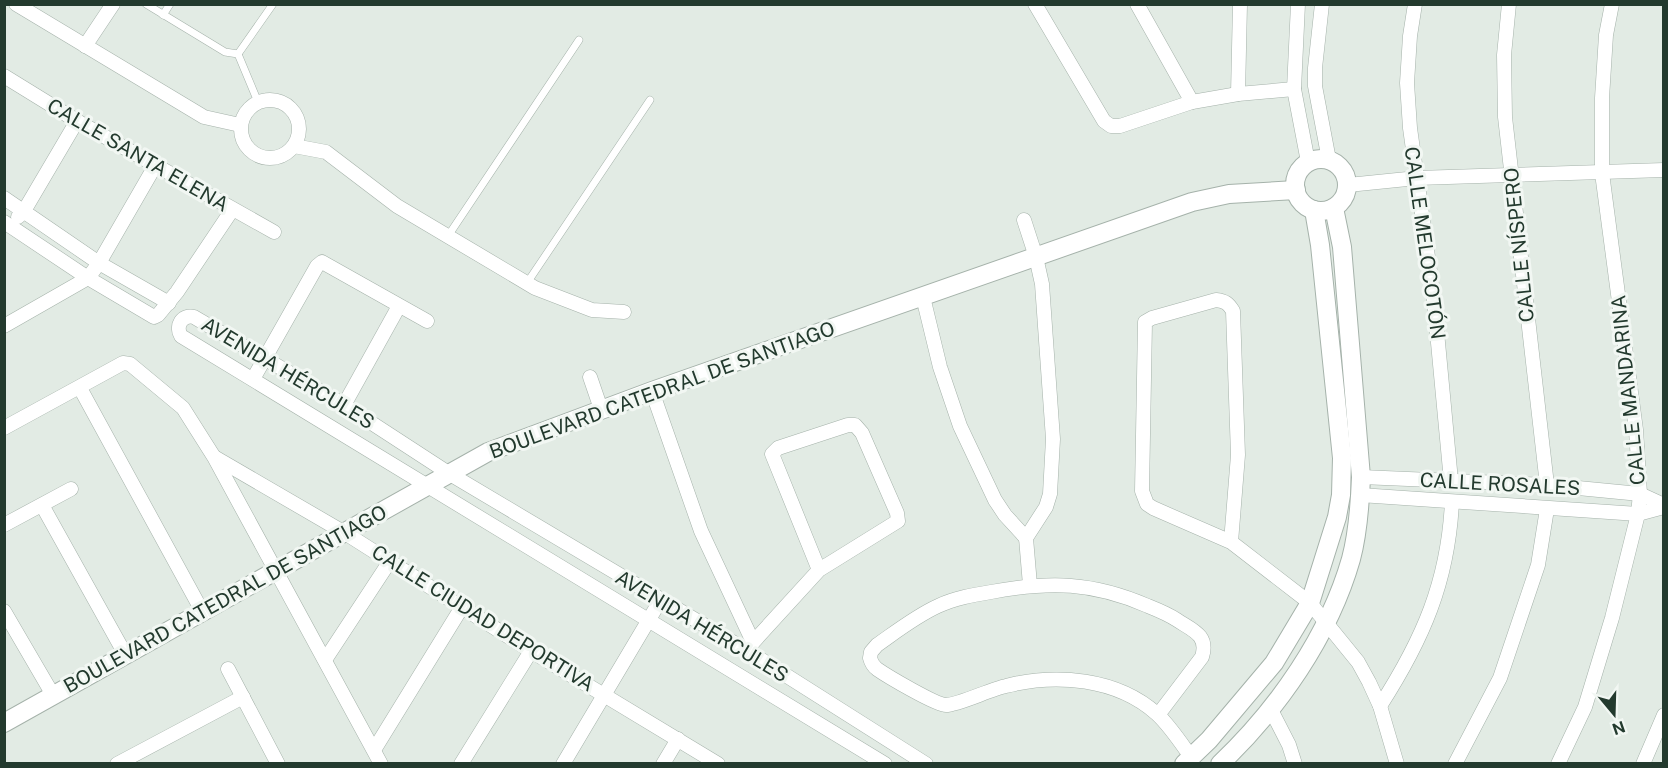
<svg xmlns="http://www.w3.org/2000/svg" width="1668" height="768" font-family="'Public Sans',sans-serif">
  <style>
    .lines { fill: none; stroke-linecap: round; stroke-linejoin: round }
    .service-casing { stroke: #a5b2aa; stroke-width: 8 }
    .minor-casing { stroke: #a5b2aa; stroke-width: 15 }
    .tertiary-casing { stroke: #a5b2aa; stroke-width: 20 }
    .service { stroke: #fff; stroke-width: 7 }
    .minor { stroke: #fff; stroke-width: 14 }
    .tertiary { stroke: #fff; stroke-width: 18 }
    .labels { text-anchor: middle; stroke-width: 6; stroke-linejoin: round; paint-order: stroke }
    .street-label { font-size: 20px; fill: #233a2e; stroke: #f2f7f3 }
  </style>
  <rect width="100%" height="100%" fill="#e2ebe4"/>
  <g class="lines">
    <defs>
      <g id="service">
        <path d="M146,4L225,52L238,54"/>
        <path d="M163,15L170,4"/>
        <path d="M238,54L273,4"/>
        <path d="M238,54L258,102"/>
        <path d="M448,236L579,40"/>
        <path d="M527,283L650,100"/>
      </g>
      <g id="minor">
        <path d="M16,4L204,117L240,125"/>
        <path d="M1035,4L1104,121L1111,126H1120L1192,102L1238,94L1294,89"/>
        <path d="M1137,4L1192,102"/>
        <path d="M1298,4L1294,89L1308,162"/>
        <path d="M1322,4L1315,68V86L1329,160"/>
        <path d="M1415,4L1410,36L1407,83L1410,128L1434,300L1451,481"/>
        <path d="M1509,4L1504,55L1505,117L1547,485"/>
        <path d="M85,46L113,4"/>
        <path d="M4,76L77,121L274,232"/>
        <path d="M1238,94L1240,4"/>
        <circle cx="270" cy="129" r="29"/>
        <path d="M294,146L326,152L397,206L535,288L592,310L624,312"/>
        <path d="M1348,185L1417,178L1664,170"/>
        <path d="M4,198L99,263L169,303"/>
        <path d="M18,217L24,211L77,121"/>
        <path d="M1024,220L1036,257L1042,284L1053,439L1050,494L1046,507L1026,538L1030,585"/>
        <path d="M4,222L88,278L154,317L158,315L177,292L232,210"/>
        <path d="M923,297L940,367L960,426L995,500L1005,515L1026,538"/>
        <path d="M4,326L88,278L99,263L155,166"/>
        <path d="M590,377L601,409"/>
        <path d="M253,379L317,266L322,262L427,321"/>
        <path d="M80,388L202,611"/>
        <path d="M652,391L701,531L753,642"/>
        <path d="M344,405L399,306"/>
        <path d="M4,428L123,363L130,364L183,408L214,457L381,764"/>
        <path d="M216,458L345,533L531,651L718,764"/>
        <path d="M1361,477L1547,485L1640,494L1664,505"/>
        <path d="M1360,495L1638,514L1664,507"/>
        <path d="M42,505L125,654"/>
        <path d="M4,525L71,489"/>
        <path d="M1231,542L1238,455L1233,311C1228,303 1225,301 1216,300L1152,318L1145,322L1142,491L1147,504L1153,508L1231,542L1310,603L1358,662L1369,682L1380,706L1397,764"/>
        <path d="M4,611L53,695"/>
        <path d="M746,650L819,570L898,521L897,513L862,433L855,425H848L778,448L772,454L819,570"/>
        <path d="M325,660L390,561"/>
        <path d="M228,669L278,764"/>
        <path d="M1380,706C1423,639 1448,582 1452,502"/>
        <path d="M1270,708L1289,745L1295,764"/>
        <path d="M1158,715L1202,657C1209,635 1192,630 1177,620C1168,614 1158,610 1148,606C1093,582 1050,581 991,592C973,595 955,598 938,606C916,616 897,631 877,645L871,652L870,658C871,662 873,666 877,669C887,676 936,705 946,705C958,705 991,689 1006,686C1056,673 1117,678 1157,714C1170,726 1181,743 1191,757"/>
        <path d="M374,750L462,607"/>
        <path d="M117,764L243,697"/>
        <path d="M461,764L531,651"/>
        <path d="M563,764L660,601"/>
        <path d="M663,764L678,739"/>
        <path d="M885,764L181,336C175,326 182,314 194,317L344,405L450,474L746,650L926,764"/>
        <path d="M1455,764L1500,678L1538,565L1547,509"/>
        <path d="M1558,764L1585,707L1612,618L1638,514L1640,494L1636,430L1602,173V98L1606,35L1612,4"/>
        <path d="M1643,764L1664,715"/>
      </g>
      <g id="tertiary">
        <circle cx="1321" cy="185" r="26"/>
        <path d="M4,723L488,452L652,391L1192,202L1229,194L1296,190"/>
        <path d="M1184,764L1209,740L1274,663L1310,603L1337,517L1341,495L1342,458L1320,245L1314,210"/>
        <path d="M1220,764C1278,709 1329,636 1351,559C1358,533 1360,503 1361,477L1342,247L1334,208"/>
      </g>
    </defs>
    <use href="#service" class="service-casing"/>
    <use href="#minor" class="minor-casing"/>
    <use href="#tertiary" class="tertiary-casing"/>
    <use href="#service" class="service"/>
    <use href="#minor" class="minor"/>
    <use href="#tertiary" class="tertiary"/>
  </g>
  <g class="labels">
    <g class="street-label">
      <text transform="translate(138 155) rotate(30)" y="7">CALLE SANTA ELENA</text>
      <text transform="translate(1425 243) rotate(82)" y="7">CALLE MELOCOTÓN</text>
      <text transform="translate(1519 245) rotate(-96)" y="7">CALLE NÍSPERO</text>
      <text transform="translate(288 373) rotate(31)" y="7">AVENIDA HÉRCULES</text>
      <text transform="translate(662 390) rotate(-20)" y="7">BOULEVARD CATEDRAL DE SANTIAGO</text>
      <text transform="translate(1628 390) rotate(-96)" y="7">CALLE MANDARINA</text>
      <text transform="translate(1500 484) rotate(3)" y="7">CALLE ROSALES</text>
      <text transform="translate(225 599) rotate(-29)" y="7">BOULEVARD CATEDRAL DE SANTIAGO</text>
      <text transform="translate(483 618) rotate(32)" y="7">CALLE CIUDAD DEPORTIVA</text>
      <text transform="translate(702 626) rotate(31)" y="7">AVENIDA HÉRCULES</text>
    </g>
  </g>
  <rect width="1668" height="768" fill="none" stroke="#233a2e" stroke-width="12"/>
  <g transform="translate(1614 714) rotate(161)" stroke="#f2f7f3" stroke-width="4.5" paint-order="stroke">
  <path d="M0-4.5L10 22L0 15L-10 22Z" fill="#233a2e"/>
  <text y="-9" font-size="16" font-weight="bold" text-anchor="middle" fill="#233a2e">N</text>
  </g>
</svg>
